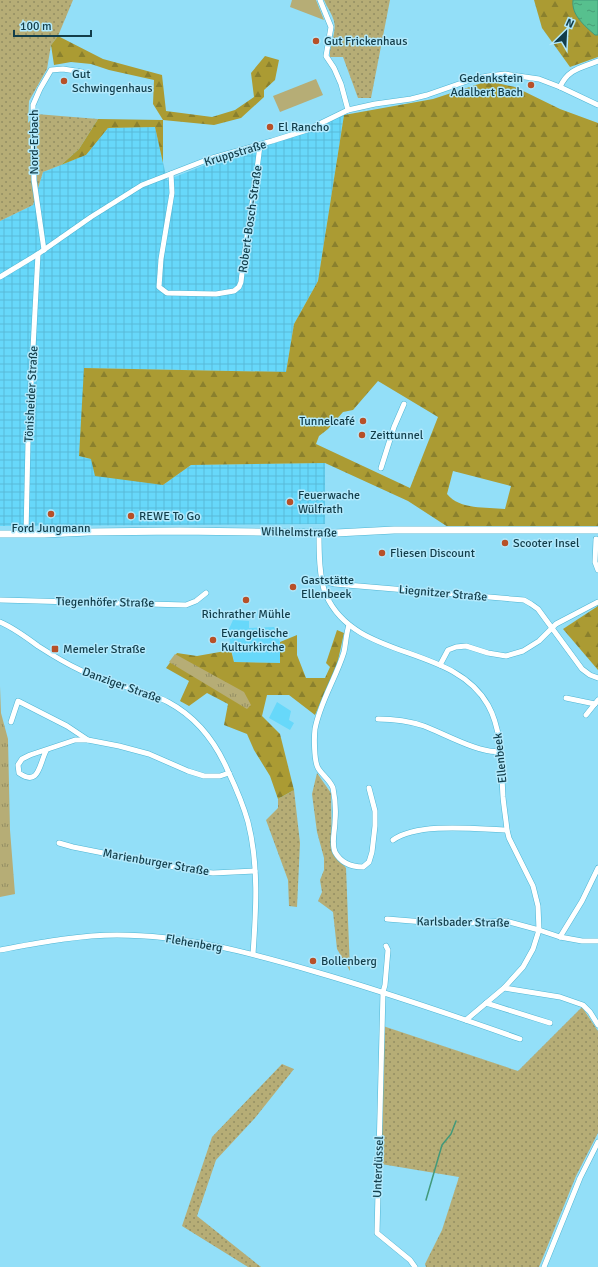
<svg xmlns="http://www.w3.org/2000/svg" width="598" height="1267" font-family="Signika,sans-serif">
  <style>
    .built { fill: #67d8fa }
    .industrial { fill: url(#industrial-grid) }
    .grass { fill: url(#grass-dots) }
    .forest { fill: url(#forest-firs); fill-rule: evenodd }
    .park { fill: url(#park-tufts) }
    .pitch { fill: #b6ad76 }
    .water { fill: url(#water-ripples); stroke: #42997a }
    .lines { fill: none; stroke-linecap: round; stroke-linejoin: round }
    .stream { stroke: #42997a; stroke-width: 1.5 }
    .street-casing { stroke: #4fb5d3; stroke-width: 6 }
    .secondary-casing { stroke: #4fb5d3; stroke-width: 8 }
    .street { stroke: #fff; stroke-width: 5 }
    .secondary { stroke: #fff; stroke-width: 7 }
    .poi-dot { fill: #b75028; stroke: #b2e9fc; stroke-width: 1.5 }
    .labels { text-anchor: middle; stroke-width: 3; stroke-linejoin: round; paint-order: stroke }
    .poi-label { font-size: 12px; fill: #123d4a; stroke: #b2e9fc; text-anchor: start }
    .street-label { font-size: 12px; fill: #123d4a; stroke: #b2e9fc }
  </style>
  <defs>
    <pattern id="industrial-grid" width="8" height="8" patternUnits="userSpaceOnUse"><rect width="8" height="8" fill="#67d8fa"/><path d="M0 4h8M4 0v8" fill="none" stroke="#58bad8"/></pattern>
    <pattern id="grass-dots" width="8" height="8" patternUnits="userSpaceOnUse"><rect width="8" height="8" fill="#b6ad76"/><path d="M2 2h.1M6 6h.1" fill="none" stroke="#938e63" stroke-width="1.8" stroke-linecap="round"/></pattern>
    <pattern id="forest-firs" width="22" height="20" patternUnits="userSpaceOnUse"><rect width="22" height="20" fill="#ab9b33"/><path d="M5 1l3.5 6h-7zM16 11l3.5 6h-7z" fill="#8a802d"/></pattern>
    <pattern id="park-tufts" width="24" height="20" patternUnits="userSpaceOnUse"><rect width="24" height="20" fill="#b6ad76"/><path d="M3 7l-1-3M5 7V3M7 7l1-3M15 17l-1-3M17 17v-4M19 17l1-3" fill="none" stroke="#938e63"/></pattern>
    <pattern id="water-ripples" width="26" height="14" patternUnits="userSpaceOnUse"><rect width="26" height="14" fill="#57c08e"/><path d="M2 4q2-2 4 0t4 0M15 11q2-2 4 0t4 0" fill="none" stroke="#479d76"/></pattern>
  </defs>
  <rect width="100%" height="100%" fill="#93dff8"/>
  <g class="built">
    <path d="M233,620L249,621V628L274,627L280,642L281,663L234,662L228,631Z"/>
    <path d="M277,702L291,711L289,720L294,723L290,730L269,718Z"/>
  </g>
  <path class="industrial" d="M344,115L318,281L294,324L286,372L85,368L79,456L92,459L163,485L191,465L325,463V524L0,526V221L33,205L43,172L86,155L108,128L155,127L167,180L215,161L264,147L308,131Z"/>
  <g class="grass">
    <path d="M0,0H73L58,36L51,45L47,69L29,101L28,123L36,114L98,119L79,149L61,165L43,172L33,205L0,221Z"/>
    <path d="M324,0H390L371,98H358L343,57H330C329,44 337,33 334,21C332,14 327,7 324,0Z"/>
    <path d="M317,773L331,793L332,851L346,868L350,971L337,949L333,912L318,901L322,892L320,880L324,870V858L317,832L312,794Z"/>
    <path d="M294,790L300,843L297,907L289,906L288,880L266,820L278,808V799Z"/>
    <path d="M582,1007L598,1031V1133L576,1176L539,1267H426L425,1264L442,1230L459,1177L381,1164L383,1026L518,1071Z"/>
    <path d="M282,1064L294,1069L255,1118L216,1160L197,1216L261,1267H248L182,1226L212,1137Z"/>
  </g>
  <g class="forest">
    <path d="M534,0H598V57L570,67L542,28Z"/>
    <path d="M58,36L103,59L162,75L166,111L212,117L235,110L254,97L251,73L265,56L279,60L275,80L264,90V97L241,118L214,125L163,120V163L155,127L108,128L86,155L61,165L79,149L98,119L163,120L153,104L154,80L109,70L91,64L71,62L54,65L51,45Z"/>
    <path d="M488,81L515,87L560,109L598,123V526L448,527L408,501L325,463L191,465L163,485L95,476L91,459L79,456L84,368L286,372L294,324L318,281L344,115L433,99ZM378,381L438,417L410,488L316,444L319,436L328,429L343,412L353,410ZM453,471L511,486L505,509C486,507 460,510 447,494Z"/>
    <path d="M598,606V670L563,629Z"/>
    <path d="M337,630L344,633L337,665L315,715L289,695H267L262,716L280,734L294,790L278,799L270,776L254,750L247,734L224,725L228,704L207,693L189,706L180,701L189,681L166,668L177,653L197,656L231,650L234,662L280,663V642L297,635V655L306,678H325L330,667L326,663Z"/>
  </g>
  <g class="park">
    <path d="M175,654L244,692L251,705L247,709L169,662Z"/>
    <path d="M0,686L1,713L8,739L10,830L15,894L0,897Z"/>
  </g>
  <g class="pitch">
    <path d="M292,0H316L324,20L290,7Z"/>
    <path d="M316,79L323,95L280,112L273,96Z"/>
  </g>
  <path class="water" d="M573,0H598V35H595C585,26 571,15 573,0Z"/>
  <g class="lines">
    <path class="stream" d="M426,1200L442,1145L451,1134L456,1121"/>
    <defs>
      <g id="street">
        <path d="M320,0L331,27L326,56L334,68L341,84L348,110"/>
        <path d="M560,87C568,69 581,68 598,61"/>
        <path d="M171,174L172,193L161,259L159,287L167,293L216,294L234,291L239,287L241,282C246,236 255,191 260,145"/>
        <path d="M44,250L34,180L33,105L40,89L51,70L63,69L82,72"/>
        <path d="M0,277L38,254L91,217L142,185L209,159L272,141L307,130L348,110L375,104L411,99L427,95L473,79L488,76L505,74L539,79L560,87L598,105"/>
        <path d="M381,468L394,427L404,404"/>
        <path d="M319,532C319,550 319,579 326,595C356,662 453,643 488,705C503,732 501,767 503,797C504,808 506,819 507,830L509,838L533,886L538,906L539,930L533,949L523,967L504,988L466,1020"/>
        <path d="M26,534L28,442L38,254"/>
        <path d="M596,539L595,562L598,570"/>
        <path d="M323,581L335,584L524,600L531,604L538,609L582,669L590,675L598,678"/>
        <path d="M0,600L186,605L196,601L206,593"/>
        <path d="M0,622C14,628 26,637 38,646C52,655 65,663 80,670C108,684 140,688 168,702C196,717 216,743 228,771C236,788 243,804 248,822C259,865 256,911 253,954"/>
        <path d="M349,625C346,634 346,643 344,652C336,678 320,702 315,729C314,737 314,761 318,768C322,775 330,780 333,788C335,798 336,811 335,821C335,831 331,843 335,852C341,863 351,867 363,867L369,862L372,852L375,826V811L369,788"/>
        <path d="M440,665L448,650L456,647L466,646L488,653L506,656L523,651L539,641L556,624L598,602"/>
        <path d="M566,698L595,704"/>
        <path d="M586,715L598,700"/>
        <path d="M378,719C394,719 409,721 424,726C443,733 482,755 500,751"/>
        <path d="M11,722L18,701L67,726L88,740L119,746L149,754L188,771L204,776H220L229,773"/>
        <path d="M46,751C39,765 39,787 19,773L18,765L22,759L30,755L75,740H88"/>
        <path d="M393,840C418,822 477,829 507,830"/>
        <path d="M59,843L73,847L194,871L213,873L255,871"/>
        <path d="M387,919L449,924L506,921L539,930L560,937L582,941H598"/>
        <path d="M560,937L582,901L598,868"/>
        <path d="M386,946L388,950L385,985L383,992L377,1233L410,1260L415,1267"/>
        <path d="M0,950C38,943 78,935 117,935C185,935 251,953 316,972C385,992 452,1015 520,1039"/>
        <path d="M504,988L560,997L583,1005L590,1012L598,1025"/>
        <path d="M486,1003L550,1023"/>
        <path d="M544,1267L580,1178L598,1142"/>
      </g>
      <path id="secondary" d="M0,534H44L88,532L179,531L336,533L394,530H598"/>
    </defs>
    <use href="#street" class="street-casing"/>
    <use href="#secondary" class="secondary-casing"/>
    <use href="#street" class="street"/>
    <use href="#secondary" class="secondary"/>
  </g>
  <g class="poi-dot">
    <circle cx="316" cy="41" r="4"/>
    <circle cx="64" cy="81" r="4"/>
    <circle cx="531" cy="85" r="4"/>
    <circle cx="270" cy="127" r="4"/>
    <circle cx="363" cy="421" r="4"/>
    <circle cx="362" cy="435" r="4"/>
    <circle cx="290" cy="502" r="4"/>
    <circle cx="51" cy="514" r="4"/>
    <circle cx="131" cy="516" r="4"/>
    <circle cx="505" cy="543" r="4"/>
    <circle cx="382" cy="553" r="4"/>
    <circle cx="293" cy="587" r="4"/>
    <circle cx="246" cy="600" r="4"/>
    <circle cx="213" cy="640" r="4"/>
    <rect x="51" y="645" width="8" height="8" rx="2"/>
    <circle cx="313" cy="961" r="4"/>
  </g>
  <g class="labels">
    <g class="poi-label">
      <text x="324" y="45">Gut Frickenhaus</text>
      <text x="72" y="78">Gut<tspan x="72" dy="14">Schwingenhaus</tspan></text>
      <text x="523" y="82" text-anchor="end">Gedenkstein<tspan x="523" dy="14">Adalbert Bach</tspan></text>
      <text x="278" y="131">El Rancho</text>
      <text x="355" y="425" text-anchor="end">Tunnelcafé</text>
      <text x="370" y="439">Zeittunnel</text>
      <text x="298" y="499">Feuerwache<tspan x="298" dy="14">Wülfrath</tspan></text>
      <text x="139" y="520">REWE To Go</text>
      <text x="51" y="532" text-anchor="middle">Ford Jungmann</text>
      <text x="513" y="547">Scooter Insel</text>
      <text x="390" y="557">Fliesen Discount</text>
      <text x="301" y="584">Gaststätte<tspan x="301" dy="14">Ellenbeek</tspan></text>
      <text x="246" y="618" text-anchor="middle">Richrather Mühle</text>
      <text x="221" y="637">Evangelische<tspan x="221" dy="14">Kulturkirche</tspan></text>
      <text x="63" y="653">Memeler Straße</text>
      <text x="321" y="965">Bollenberg</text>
    </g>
    <g class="street-label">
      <text transform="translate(34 142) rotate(-90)" y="4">Nord-Erbach</text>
      <text transform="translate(235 153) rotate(-17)" y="4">Kruppstraße</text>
      <text transform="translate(250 219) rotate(-82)" y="4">Robert-Bosch-Straße</text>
      <text transform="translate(31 394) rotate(-87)" y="4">Tönisheider Straße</text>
      <text transform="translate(299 532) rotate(1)" y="4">Wilhelmstraße</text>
      <text transform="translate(443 593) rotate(5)" y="4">Liegnitzer Straße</text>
      <text transform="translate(105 602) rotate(1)" y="4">Tiegenhöfer Straße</text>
      <text transform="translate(122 685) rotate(20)" y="4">Danziger Straße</text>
      <text transform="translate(500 758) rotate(-96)" y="4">Ellenbeek</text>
      <text transform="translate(156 862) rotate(10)" y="4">Marienburger Straße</text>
      <text transform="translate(463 922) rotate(1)" y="4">Karlsbader Straße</text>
      <text transform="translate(194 943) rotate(10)" y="4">Flehenberg</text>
      <text transform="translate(378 1167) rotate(-88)" y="4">Unterdüssel</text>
    </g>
  </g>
  <g transform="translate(566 32) rotate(24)" stroke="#b2e9fc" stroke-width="3" paint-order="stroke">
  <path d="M0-3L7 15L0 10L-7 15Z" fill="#123d4a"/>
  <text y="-6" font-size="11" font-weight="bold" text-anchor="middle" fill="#123d4a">N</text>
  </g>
  <path d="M14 30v6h77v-6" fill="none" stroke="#123d4a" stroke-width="2"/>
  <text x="20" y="30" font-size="12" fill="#123d4a" stroke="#b2e9fc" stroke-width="3" paint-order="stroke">100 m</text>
</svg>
